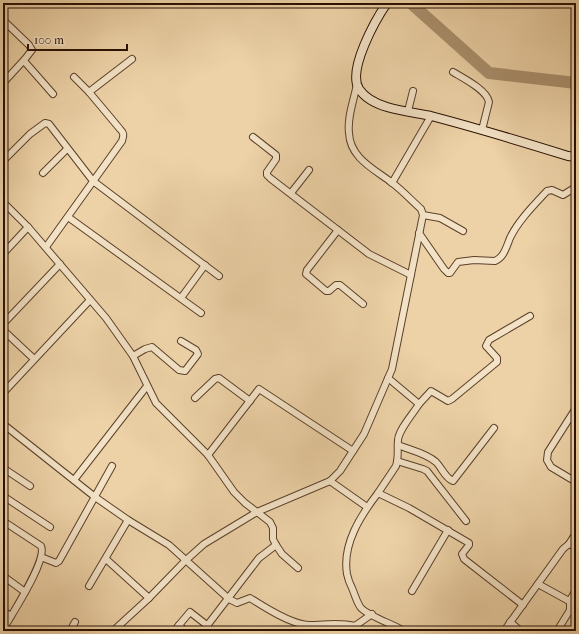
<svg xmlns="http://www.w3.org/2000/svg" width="579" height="634" font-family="'IM FELL French Canon',serif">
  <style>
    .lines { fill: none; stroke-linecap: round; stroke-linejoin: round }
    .river { stroke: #aa906e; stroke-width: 12 }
    .street-casing { stroke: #5a402a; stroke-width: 8 }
    .secondary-casing { stroke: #291000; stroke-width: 10 }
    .street { stroke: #f3e2c6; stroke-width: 6 }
    .secondary { stroke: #f3e2c6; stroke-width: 8 }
  </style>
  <rect width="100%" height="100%" fill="#edd2a7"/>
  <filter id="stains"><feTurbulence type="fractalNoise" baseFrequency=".005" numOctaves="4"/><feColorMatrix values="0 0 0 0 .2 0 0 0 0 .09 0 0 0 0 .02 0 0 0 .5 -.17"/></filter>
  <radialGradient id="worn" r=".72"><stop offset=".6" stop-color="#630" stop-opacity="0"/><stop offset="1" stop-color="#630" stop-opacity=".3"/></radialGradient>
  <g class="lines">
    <path class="river" d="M413,3V5L489,73L576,83"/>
    <defs>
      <g id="street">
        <path d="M3,20L29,45L32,50L25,59L3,83"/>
        <path d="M24,61L53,94"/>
        <path d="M453,72C463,78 487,90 489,102L482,130"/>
        <path d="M89,92L132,59"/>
        <path d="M408,111L413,91"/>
        <path d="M253,137L276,155V159L267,172V175L270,178L369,254L411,275"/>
        <path d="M3,161L30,134L45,123L49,124L93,181L219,276"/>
        <path d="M43,173L67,149"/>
        <path d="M392,183L431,116"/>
        <path d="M291,193L309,170"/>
        <path d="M3,202L28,227L106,318L133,356L156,403L208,455L234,492L245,503L270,522L273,528V539L276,545L282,554L298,568"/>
        <path d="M423,215L440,218L463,231"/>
        <path d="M68,217L201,313"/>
        <path d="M338,230L307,270L306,274L326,291H329L336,285H340L363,304"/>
        <path d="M419,233L444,269L448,273H450L458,262L474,260L495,261C504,257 506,248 510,238C518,221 534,205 547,191L552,190L563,195L576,187"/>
        <path d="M46,247L122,141C124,135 124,133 120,129L89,92L74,77"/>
        <path d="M3,254L28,227"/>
        <path d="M181,298L205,265"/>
        <path d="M3,324L60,264"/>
        <path d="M3,330L34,359"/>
        <path d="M133,356L145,349L152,347L179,370L185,371L198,354L196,350L181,341"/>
        <path d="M3,393L90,300"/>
        <path d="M195,398L215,379L219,378L250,401"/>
        <path d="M419,404L431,391L448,401L452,399L497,362V358L486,346L489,340L530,316"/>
        <path d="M576,408L548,452L547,460L551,467L576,482"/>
        <path d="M3,424L95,497L128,520L169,545L229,599L237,603L250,598C264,607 292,625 309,625C325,625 339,622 355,626L372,614"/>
        <path d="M398,445C410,450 426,453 436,462C442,468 445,478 453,481L494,428"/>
        <path d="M208,455L259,389L353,451"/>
        <path d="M397,461L423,469L427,471L466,521"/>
        <path d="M3,468L30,486"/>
        <path d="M74,480L147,386"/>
        <path d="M330,481L367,507"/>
        <path d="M378,493L396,466C399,457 397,449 398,440C399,429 413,414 419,404L388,378"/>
        <path d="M3,496L50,527"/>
        <path d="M3,521L41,546C48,560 11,615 3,630"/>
        <path d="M569,544L576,533"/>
        <path d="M41,557L56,563L59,561L112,466"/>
        <path d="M106,559L149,598"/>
        <path d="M3,576L25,592"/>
        <path d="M538,584L569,601"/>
        <path d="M89,586L128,520"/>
        <path d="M412,591L448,530"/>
        <path d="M3,611L11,616"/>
        <path d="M510,622L521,631"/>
        <path d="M179,625L185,631"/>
        <path d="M70,631L75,622"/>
        <path d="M113,631L149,598L185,561L204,544L257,512L330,481L340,471L364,434L392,369L423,215L421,209C411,200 402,190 391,182C374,169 350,158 349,133C347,117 354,100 357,84"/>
        <path d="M174,631L190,612L208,626"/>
        <path d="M203,631L259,558L276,545"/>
        <path d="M404,631C393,624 370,617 361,608C357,603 355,595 352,588C350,584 348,579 347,574C342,544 361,515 378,493L409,508L469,543V545L462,554L464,559L523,605"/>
        <path d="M504,631L563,549L569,544L576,547"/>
        <path d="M557,631L570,610V600L576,590"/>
      </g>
      <path id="secondary" d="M387,3C376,19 347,70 359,89C365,98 377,104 387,107C401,111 416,113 431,116C477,128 523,142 568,156L576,157"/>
    </defs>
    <use href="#street" class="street-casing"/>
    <use href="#secondary" class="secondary-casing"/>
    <use href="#street" class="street"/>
    <use href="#secondary" class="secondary"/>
  </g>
  <rect width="579" height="634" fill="none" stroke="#edd2a7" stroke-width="16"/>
  <rect x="4" y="4" width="571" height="626" fill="none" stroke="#291000" stroke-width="2"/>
  <rect x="8" y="8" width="563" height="618" fill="none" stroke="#291000"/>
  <path d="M28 44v6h99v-6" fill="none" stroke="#291000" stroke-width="2"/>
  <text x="34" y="44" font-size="12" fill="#291000" stroke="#f3e2c6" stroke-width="3" paint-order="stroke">100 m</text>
  <rect width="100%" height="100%" filter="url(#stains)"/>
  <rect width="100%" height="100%" fill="url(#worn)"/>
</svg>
